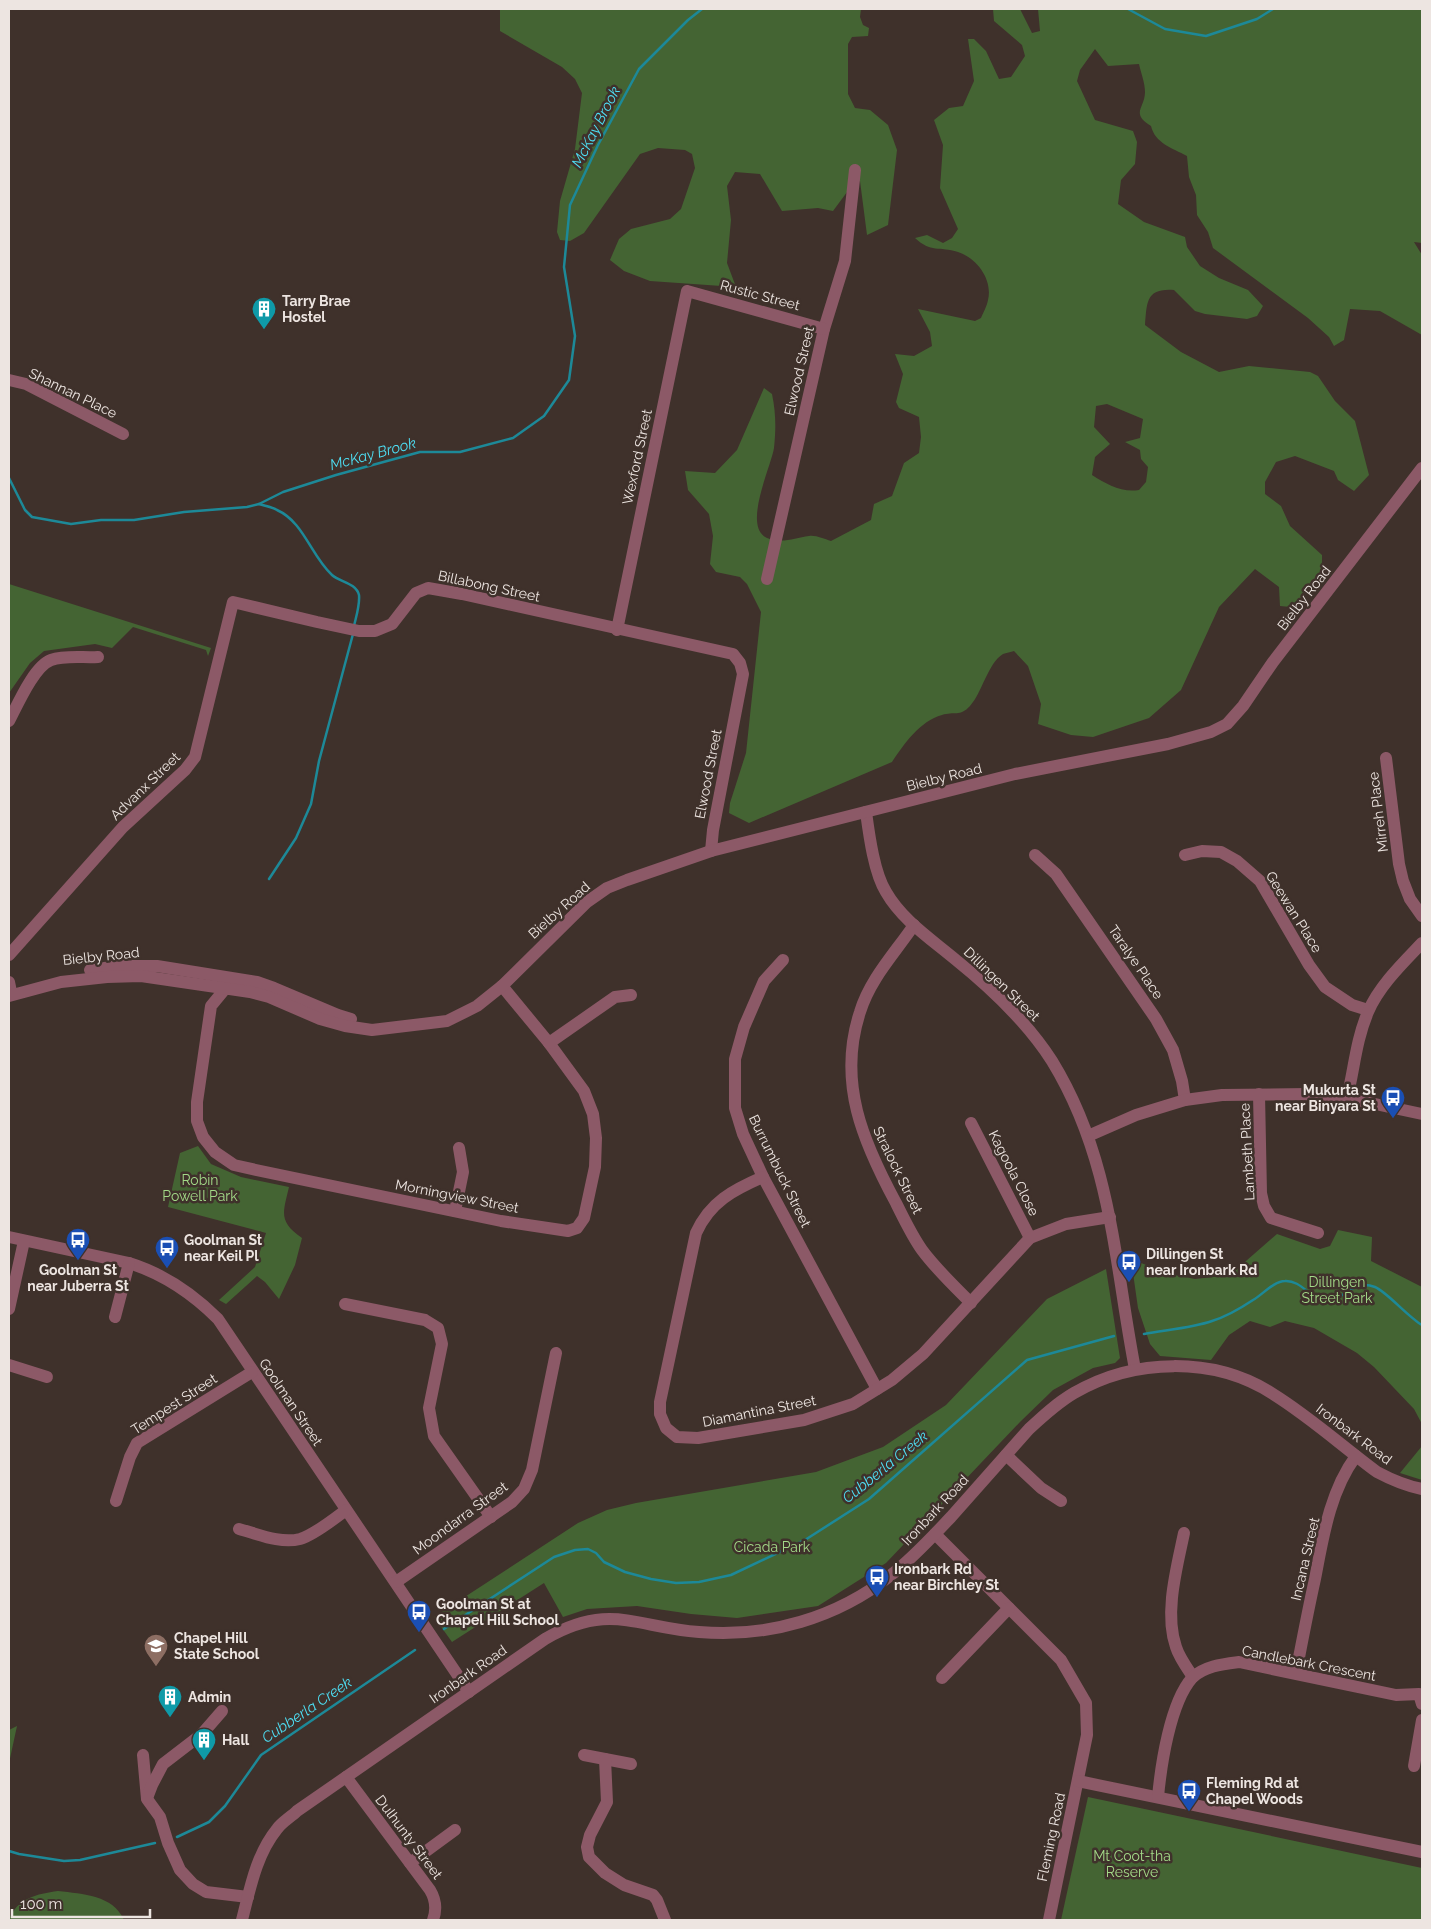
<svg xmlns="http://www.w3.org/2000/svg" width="1431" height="1929" font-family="Raleway,sans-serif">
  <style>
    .green { fill: #446433; fill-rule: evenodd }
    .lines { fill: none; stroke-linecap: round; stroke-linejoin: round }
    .stream { stroke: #1d8998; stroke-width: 2.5 }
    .minor { stroke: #8c5967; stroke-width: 12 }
    .labels { text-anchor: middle; stroke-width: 5; stroke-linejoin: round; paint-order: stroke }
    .street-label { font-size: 14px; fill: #ede5e1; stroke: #3f312b }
    .poi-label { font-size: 14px; font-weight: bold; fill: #ede5e1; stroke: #3f312b; text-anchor: start }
    .park-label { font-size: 14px; fill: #a3da88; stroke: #3f312b }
    .water-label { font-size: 15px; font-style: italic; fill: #4edef3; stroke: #3f312b }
  </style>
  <rect width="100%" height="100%" fill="#3f312b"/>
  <g class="green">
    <path d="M500,9H861L860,17L863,25L869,28L868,36L852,37L848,44V94L855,108L870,110L888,125L897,150L888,225L867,235L860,181L853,184L833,211L818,208L782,211L760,174L735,172L727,186L731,220L727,263L736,287L650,281L624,271L610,260L619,239L631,229L670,219L681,209L695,168L692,154L685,150L658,148L640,154L584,233L570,241L560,240L557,232L560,201L575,149L582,93L575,79L562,67L500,31Z"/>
    <path d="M993,9H1020L1032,33L1040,31L1038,9H1422V243L1414,242L1422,255V335L1380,311L1350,309L1344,340L1334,346L1329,337L1308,318L1213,248L1208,232L1197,215L1196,195L1189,177L1187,156C1172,148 1155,143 1151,126C1130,113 1145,108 1145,92C1145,83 1141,73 1139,64L1108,66L1095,49L1080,70L1077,81L1095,120L1133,131L1137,142L1135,164L1121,180L1118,204L1144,222L1185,237L1187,247L1200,266L1219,278L1248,290L1263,306L1257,316L1247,319L1205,314L1195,311L1174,290C1146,288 1147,302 1145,325L1181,352L1219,372L1249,366L1310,372L1318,376L1335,401L1355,421L1369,475L1354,491L1338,480L1334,471L1295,456L1276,462L1265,482V494L1281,506L1290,526L1322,555V577L1291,607L1280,606L1279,587L1255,569L1219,607L1181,690L1149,718L1093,737L1071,735L1038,724L1041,704L1028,666L1014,651C1011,652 1006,653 1003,654C988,663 982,693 970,706C960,717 954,711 942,715C920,721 904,744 892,762L749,823L729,813L730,803L746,753L761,612L747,584L740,577L716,572L710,564L713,536L709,514L688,490L685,471L715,473L737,450L764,388L772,394C776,413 776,429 774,448C771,467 742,527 767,538C782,544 795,538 809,536C816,535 824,539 831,541L871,520L874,504L892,496L904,463L919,453L921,437L919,417L899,408L896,402L903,374L895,354L914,356L932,346L930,332L918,309L975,321L981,318C983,313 987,306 988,300C993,280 977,258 958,252C939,246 931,253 915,238L927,235L943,243L952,238L958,229L940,188L943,145L934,120L949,108L963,106L974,81L968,39H974L986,51L999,79L1011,77L1025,56L1022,45L994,21ZM1107,404L1143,419L1140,438L1125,442L1140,450L1141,459L1148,467L1146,482L1139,490C1122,493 1106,484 1092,475L1095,457L1110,444L1094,427L1096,406Z"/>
    <path d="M9,584L211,648L208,656L206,650L133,627L112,648L95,644L44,651L30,663L9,693Z"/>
    <path d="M198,1146L211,1164L241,1177L289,1187C283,1213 278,1221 302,1238L295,1265L279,1299L265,1282L257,1276L226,1304L219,1300L255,1267L266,1233L168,1207L180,1153Z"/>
    <path d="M1338,1230L1372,1237L1371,1261L1422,1287V1424L1414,1409L1374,1367L1357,1353L1314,1328L1285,1321L1270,1327L1250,1321L1229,1335L1211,1360L1160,1356L1150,1344L1138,1308L1131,1259L1169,1274L1195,1279L1230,1275L1277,1234L1320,1249L1330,1246Z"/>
    <path d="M1106,1269L1120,1358L1115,1363L1093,1368L1053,1390L1020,1422L886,1563L818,1606L737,1618L691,1614L637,1606L587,1609L563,1617L544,1583L452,1642L434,1617L578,1523L607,1510L636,1503L816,1472L883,1447L946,1405L1047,1299Z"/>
    <path d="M1422,1446V1480L1400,1473Z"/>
    <path d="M17,1726L9,1763V1730Z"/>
    <path d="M1088,1797L1422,1868V1920H1061Z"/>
    <path d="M58,1891C83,1894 113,1895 124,1920H9C17,1898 37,1894 58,1891Z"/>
  </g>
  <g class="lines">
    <g class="stream">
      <path d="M1128,9L1165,29L1206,36L1257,19L1273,9"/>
      <path d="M9,478L25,510L32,517L71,524L101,520H134L184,512L247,507L259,504L283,492L336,475L420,452H460L513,438L544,416L569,380L575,336L564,267L570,205L598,145L639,69L688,20L702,9"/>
      <path d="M259,504C265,506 272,507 277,510C304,522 311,556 332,575C340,582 356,583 359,595C360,605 356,617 354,626"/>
      <path d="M269,879L296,838L311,804L319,761L353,634"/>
      <path d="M1144,1334C1165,1330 1192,1328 1212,1321C1225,1317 1241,1308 1253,1300C1262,1295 1274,1281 1285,1281C1303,1280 1311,1302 1329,1300C1348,1297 1354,1279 1375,1287C1387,1292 1408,1317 1422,1325"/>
      <path d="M444,1629L554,1557L575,1550L588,1549L596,1553L604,1562L625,1572L651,1579L676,1583L699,1582L731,1575L805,1540L869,1499L1027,1360L1114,1336"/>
      <path d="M177,1837L209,1822L225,1806L261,1755L415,1650"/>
      <path d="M9,1851L19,1854L64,1861L80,1860L155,1843"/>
    </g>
    <g class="minor">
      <path d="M9,380L26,384L123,434"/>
      <path d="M767,579L824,329L845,261L855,170"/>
      <path d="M617,630L687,291L824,329"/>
      <path d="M9,721C17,706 34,666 51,660C65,655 84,658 98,657"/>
      <path d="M1386,758L1399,864L1403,881L1410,899L1422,916"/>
      <path d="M866,812C869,834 874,873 886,892C902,920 931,939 956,960C992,989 1027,1022 1052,1061C1112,1159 1114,1261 1135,1369"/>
      <path d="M1035,855L1056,874L1156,1019L1173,1050L1182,1081L1185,1100"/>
      <path d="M1185,855L1202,851L1221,852L1237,861L1260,881L1309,965L1325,987L1352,1005L1368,1010"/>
      <path d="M914,925C895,953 870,979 860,1012C837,1082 863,1142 896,1203C904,1219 912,1236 922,1250C936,1269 954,1286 971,1303"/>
      <path d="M9,955L123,827L185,770L195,757L233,602L317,622L359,631H375L392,624L416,593L428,588L462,594L733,654L740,663L743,674L713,830L711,851"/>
      <path d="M783,960L764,981L744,1027L735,1059V1108L743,1134L763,1177L877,1389"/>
      <path d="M90,970L119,966H157L257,982L274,988L338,1015L351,1019"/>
      <path d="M9,982L11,992"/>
      <path d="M225,989L211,1006L197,1102V1121L203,1137L215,1152L234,1165L256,1170L501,1221L568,1231L577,1228L584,1218L595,1167L596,1138L593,1114L584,1091L549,1043L502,986"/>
      <path d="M9,996L61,982L107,977L141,976L250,992L269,997L320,1019L345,1026L372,1030L447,1021L477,1006L502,986L587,902L607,888L627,880L711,851L1015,774L1168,744L1211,732L1227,724L1243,706L1273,662L1422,468"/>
      <path d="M549,1043L615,997L631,995"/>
      <path d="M1259,1094L1261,1193L1264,1206L1271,1218L1318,1233"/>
      <path d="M1347,1098C1354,1070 1356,1040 1368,1012C1379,986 1403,963 1422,943"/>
      <path d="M971,1123L1030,1238"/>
      <path d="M1088,1136L1136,1115L1185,1100L1222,1095L1308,1094L1347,1098L1422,1114"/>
      <path d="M763,1177C733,1190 710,1202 696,1233L660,1402V1414L666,1428L677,1437L698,1438L804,1420L853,1404L892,1380L923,1354L1030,1238L1066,1224L1110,1217"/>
      <path d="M455,1211L463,1172L459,1148"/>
      <path d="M9,1237L129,1263C164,1274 192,1293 218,1319L469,1692"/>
      <path d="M345,1304L425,1320L438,1328L442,1344L429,1408L434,1436L491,1517"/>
      <path d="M9,1309L24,1241"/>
      <path d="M115,1317L129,1263"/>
      <path d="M9,1365L47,1377"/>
      <path d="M1006,1455L1041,1488L1061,1501"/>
      <path d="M116,1501L130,1457L137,1443L252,1372"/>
      <path d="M239,1529C258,1534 280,1544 300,1539C314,1535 334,1519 346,1510"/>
      <path d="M1184,1533C1177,1567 1164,1613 1176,1647C1179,1657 1187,1668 1193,1677"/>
      <path d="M935,1534L1061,1660L1086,1703L1087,1735L1049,1920"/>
      <path d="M396,1582L512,1502L524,1489L532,1470L556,1353"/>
      <path d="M1296,1673C1302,1642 1308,1610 1315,1579C1323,1537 1330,1491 1356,1456"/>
      <path d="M942,1678L1009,1608"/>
      <path d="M143,1755L147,1799L160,1817L168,1843L180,1870L193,1884L206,1892L248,1897"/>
      <path d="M584,1755L631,1764"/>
      <path d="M605,1759L607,1802L590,1835L587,1847L589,1857L605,1873L624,1885L653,1895L657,1900L665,1920"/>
      <path d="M1414,1766L1422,1720"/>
      <path d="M346,1777L430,1890C436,1900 437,1909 433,1920"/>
      <path d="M1078,1781L1422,1852"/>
      <path d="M1158,1797C1161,1765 1170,1703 1192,1678C1204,1666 1223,1664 1239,1662L1396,1695L1419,1694L1422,1704"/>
      <path d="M147,1798L152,1785L163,1764L202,1734L222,1711"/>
      <path d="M410,1863L455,1830"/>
      <path d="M242,1920C250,1889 256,1855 277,1829C282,1822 291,1817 297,1811L545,1639C609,1602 635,1627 699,1632C768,1638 837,1618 891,1575C913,1558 932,1537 951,1517C977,1488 1003,1458 1029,1429C1043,1416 1057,1403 1074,1393C1134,1358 1214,1356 1273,1394C1310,1417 1342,1446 1377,1472C1392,1480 1406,1486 1422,1489"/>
    </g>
  </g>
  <defs>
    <symbol id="building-pin" viewBox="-11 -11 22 30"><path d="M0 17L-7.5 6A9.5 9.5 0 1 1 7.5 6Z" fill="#0f9aa8" stroke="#3f312b"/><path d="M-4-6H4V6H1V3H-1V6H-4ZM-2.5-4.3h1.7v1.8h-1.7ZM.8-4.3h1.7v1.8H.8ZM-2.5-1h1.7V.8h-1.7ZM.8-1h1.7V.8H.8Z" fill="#fff"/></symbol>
    <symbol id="bus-pin" viewBox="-11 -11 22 30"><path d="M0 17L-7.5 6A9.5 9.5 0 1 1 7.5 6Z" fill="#1a4fb4" stroke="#3f312b"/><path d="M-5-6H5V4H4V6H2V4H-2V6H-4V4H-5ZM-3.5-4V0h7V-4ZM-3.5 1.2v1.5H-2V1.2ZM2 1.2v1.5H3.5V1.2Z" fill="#fff"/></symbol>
    <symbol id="school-pin" viewBox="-11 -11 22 30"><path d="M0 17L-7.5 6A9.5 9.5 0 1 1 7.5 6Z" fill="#8d6e63" stroke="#3f312b"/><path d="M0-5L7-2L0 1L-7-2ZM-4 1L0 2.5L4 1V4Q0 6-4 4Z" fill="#fff"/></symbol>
  </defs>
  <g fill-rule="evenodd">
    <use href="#building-pin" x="250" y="295" width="28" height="38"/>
    <use href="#bus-pin" x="1379" y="1084" width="28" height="38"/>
    <use href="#bus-pin" x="64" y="1226" width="28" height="38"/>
    <use href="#bus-pin" x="153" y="1234" width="28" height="38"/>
    <use href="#bus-pin" x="1115" y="1248" width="28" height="38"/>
    <use href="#bus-pin" x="863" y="1563" width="28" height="38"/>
    <use href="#bus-pin" x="405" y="1598" width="28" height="38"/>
    <use href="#school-pin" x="142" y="1632" width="28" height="38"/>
    <use href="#building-pin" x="156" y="1683" width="28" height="38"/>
    <use href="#building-pin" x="190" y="1726" width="28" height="38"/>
    <use href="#bus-pin" x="1175" y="1777" width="28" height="38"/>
  </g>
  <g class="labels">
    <g class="street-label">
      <text transform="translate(760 295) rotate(15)" y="5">Rustic Street</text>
      <text transform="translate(799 371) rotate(-77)" y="5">Elwood Street</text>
      <text transform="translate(73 393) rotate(26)" y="5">Shannan Place</text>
      <text transform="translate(637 457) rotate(-78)" y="5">Wexford Street</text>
      <text transform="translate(489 586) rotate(12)" y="5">Billabong Street</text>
      <text transform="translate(1304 598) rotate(-52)" y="5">Bielby Road</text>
      <text transform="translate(708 774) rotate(-79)" y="5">Elwood Street</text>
      <text transform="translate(944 777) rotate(-14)" y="5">Bielby Road</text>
      <text transform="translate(145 786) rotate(-44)" y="5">Advanx Street</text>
      <text transform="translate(1378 812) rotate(-97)" y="5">Mirreh Place</text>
      <text transform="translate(559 910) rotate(-42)" y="5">Bielby Road</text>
      <text transform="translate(1294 912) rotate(58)" y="5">Geewan Place</text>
      <text transform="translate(101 956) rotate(-6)" y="5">Bielby Road</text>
      <text transform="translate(1136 962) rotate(56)" y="5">Taralye Place</text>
      <text transform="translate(1002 984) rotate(44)" y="5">Dillingen Street</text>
      <text transform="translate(1247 1152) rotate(-93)" y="5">Lambeth Place</text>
      <text transform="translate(898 1170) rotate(64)" y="5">Stralock Street</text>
      <text transform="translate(780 1171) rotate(64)" y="5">Burrumbuck Street</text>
      <text transform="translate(1014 1173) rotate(63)" y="5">Kagoola Close</text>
      <text transform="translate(457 1196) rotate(11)" y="5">Morningview Street</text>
      <text transform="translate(291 1402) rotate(56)" y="5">Goolman Street</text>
      <text transform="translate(174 1404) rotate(-33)" y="5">Tempest Street</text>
      <text transform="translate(759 1411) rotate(-11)" y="5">Diamantina Street</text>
      <text transform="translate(1354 1434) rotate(37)" y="5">Ironbark Road</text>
      <text transform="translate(935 1510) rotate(-47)" y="5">Ironbark Road</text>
      <text transform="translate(460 1518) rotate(-36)" y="5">Moondarra Street</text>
      <text transform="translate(1305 1559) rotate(-77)" y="5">Incana Street</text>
      <text transform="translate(1309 1663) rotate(11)" y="5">Candlebark Crescent</text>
      <text transform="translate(468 1674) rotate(-35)" y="5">Ironbark Road</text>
      <text transform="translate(409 1837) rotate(53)" y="5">Dulhunty Street</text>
      <text transform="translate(1051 1837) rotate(-78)" y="5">Fleming Road</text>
    </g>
    <g class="poi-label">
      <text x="282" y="306">Tarry Brae<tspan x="282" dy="16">Hostel</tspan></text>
      <text x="1376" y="1095" text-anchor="end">Mukurta St<tspan x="1376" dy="16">near Binyara St</tspan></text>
      <text x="184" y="1245">Goolman St<tspan x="184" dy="16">near Keil Pl</tspan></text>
      <text x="1146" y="1259">Dillingen St<tspan x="1146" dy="16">near Ironbark Rd</tspan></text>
      <text x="78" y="1275" text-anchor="middle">Goolman St<tspan x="78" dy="16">near Juberra St</tspan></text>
      <text x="894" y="1574">Ironbark Rd<tspan x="894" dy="16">near Birchley St</tspan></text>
      <text x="436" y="1609">Goolman St at<tspan x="436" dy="16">Chapel Hill School</tspan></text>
      <text x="174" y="1643">Chapel Hill<tspan x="174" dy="16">State School</tspan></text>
      <text x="188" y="1702">Admin</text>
      <text x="222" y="1745">Hall</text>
      <text x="1206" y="1788">Fleming Rd at<tspan x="1206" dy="16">Chapel Woods</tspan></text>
    </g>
    <g class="park-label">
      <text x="200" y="1185">Robin<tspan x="200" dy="16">Powell Park</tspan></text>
      <text x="1337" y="1287">Dillingen<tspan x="1337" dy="16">Street Park</tspan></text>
      <text x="772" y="1552">Cicada Park</text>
      <text x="1132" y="1861">Mt Coot-tha<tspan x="1132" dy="16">Reserve</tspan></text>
    </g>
    <g class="water-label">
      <text transform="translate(596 127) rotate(-63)" y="5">McKay Brook</text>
      <text transform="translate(373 454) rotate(-15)" y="5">McKay Brook</text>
      <text transform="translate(885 1467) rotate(-39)" y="5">Cubberla Creek</text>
      <text transform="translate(307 1710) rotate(-34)" y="5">Cubberla Creek</text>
    </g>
  </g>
  <rect width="1431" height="1929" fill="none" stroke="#ede5e1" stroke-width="20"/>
  <path d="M12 1909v8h138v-8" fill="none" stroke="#ede5e1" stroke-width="2.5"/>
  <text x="20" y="1909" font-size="15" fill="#ede5e1" stroke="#3f312b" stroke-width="4" paint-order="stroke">100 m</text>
</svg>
